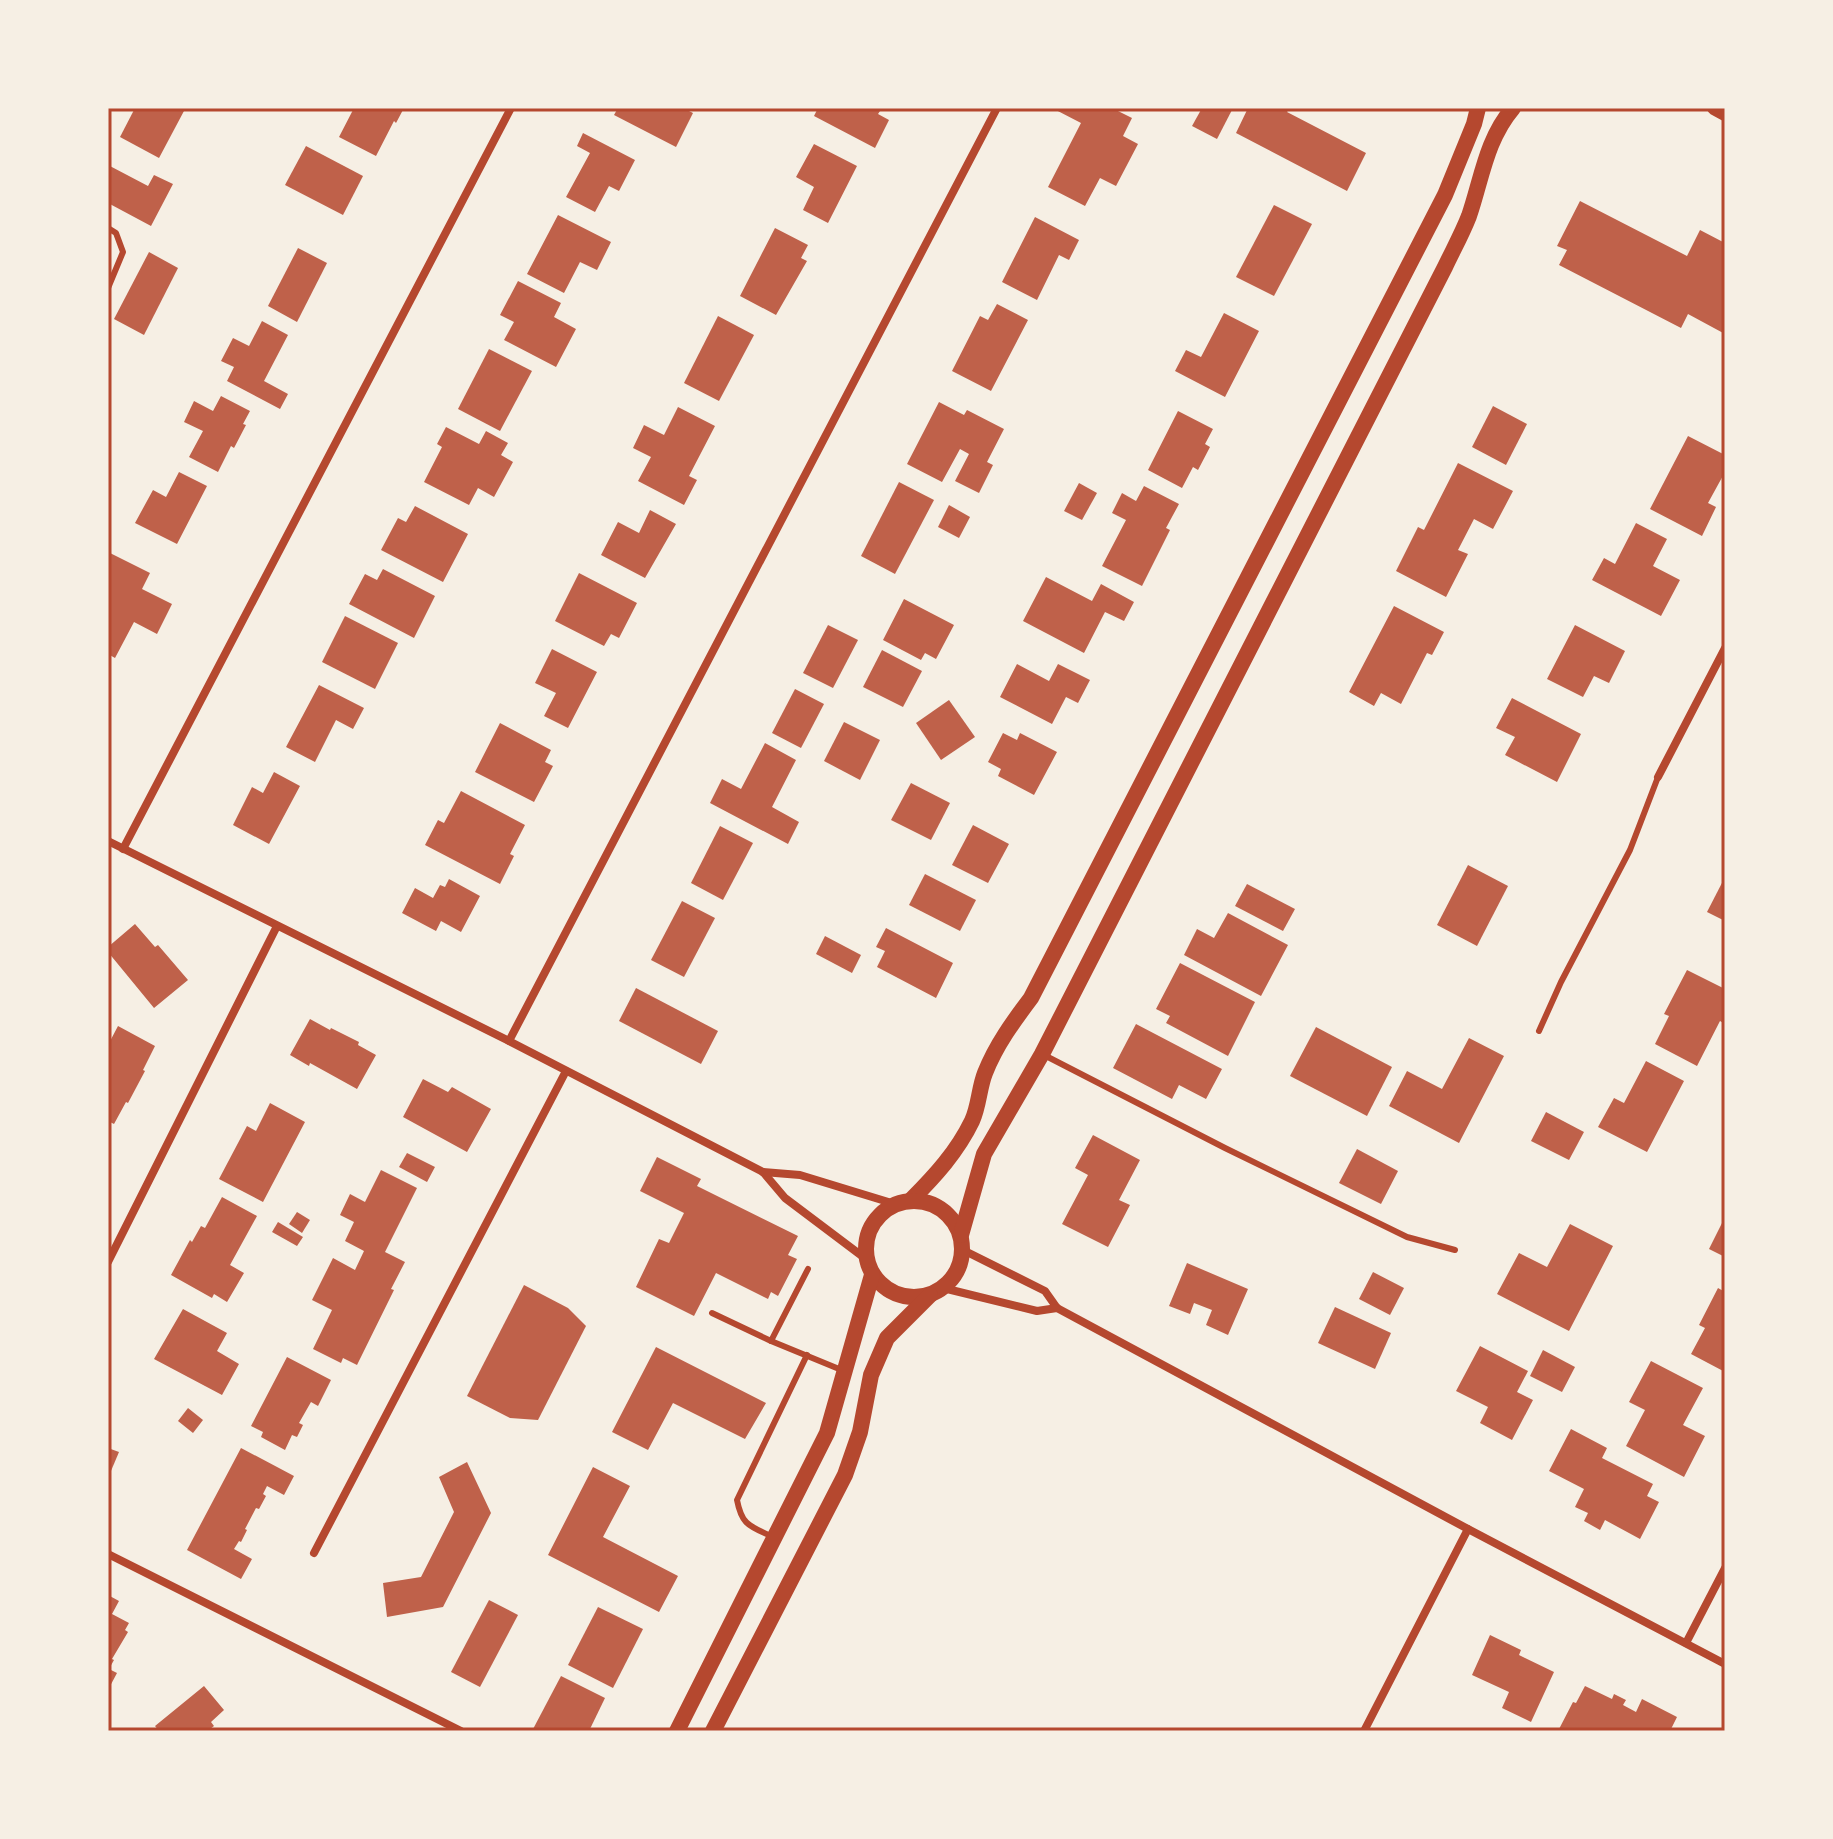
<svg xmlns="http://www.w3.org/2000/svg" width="1833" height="1839" font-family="'Crimson Pro',serif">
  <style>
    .building { fill: #bf614a }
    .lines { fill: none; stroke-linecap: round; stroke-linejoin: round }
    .service { stroke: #b5482f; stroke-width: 6 }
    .minor { stroke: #b5482f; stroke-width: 8 }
    .tertiary { stroke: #b5482f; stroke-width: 14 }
    .secondary { stroke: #b5482f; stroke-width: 16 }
    .neatline { fill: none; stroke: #b5482f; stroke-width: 3 }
  </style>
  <rect width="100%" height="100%" fill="#f6efe4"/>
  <g class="building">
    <path d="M135,108H178L184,111L159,158L120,137Z"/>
    <path d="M354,108H404L396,123L394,121L376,156L339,137Z"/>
    <path d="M618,108H683L693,113L676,147L614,115Z"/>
    <path d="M818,108H882L878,114L889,120L875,148L814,116Z"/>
    <path d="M1052,108H1112L1132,118L1123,136L1138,144L1116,186L1100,178L1085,206L1048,187L1081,123Z"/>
    <path d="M1202,108H1233L1217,139L1192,126Z"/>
    <path d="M1248,108H1290L1287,112L1366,153L1347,191L1236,133Z"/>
    <path d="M583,133L635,160L619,191L609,186L595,212L566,197L590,153L577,146Z"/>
    <path d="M814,144L857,166L828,223L803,210L814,187L796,177Z"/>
    <path d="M306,146L363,176L343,215L285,185Z"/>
    <path d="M108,165L148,186L154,175L173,184L151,226L108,203Z"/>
    <path d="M1580,201L1687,256L1700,230L1723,242L1725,238V334L1688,314L1681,328L1559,265L1567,250L1557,246Z"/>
    <path d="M1274,205L1312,224L1274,296L1236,277Z"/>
    <path d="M558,215L611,242L597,270L580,262L564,293L527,274Z"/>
    <path d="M1035,217L1079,240L1069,260L1059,255L1037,300L1002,282Z"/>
    <path d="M775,228L808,245L801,258L807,261L776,315L740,296Z"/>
    <path d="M298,248L327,263L297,322L268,306Z"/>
    <path d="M149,252L178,268L144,335L114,319Z"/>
    <path d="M518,281L561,303L554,317L576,329L556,367L504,340L514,322L500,315Z"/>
    <path d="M997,304L1028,320L991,391L952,371L980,316L988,320Z"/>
    <path d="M1224,313L1259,331L1225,397L1175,371L1186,350L1201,357Z"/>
    <path d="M718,316L754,335L719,401L684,383Z"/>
    <path d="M262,321L288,335L264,381L288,394L280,409L227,381L234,367L221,361L233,338L249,346Z"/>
    <path d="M489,349L532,371L500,431L458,409Z"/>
    <path d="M221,396L250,411L243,424L246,425L234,448L231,446L218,472L189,457L203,431L184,422L194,401L213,411Z"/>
    <path d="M939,402L964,415L967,410L1004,429L987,462L993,465L979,493L955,481L969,454L960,449L942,482L907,464Z"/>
    <path d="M1493,406L1527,424L1506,465L1472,447Z"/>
    <path d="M678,407L715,426L689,476L697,480L684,505L638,481L651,457L633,448L644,425L664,435Z"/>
    <path d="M1178,411L1213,429L1205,444L1210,447L1198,470L1193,467L1182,488L1148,470Z"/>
    <path d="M446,427L479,444L486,431L508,443L501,455L513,462L494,497L478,488L469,505L424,482L442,447L437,444Z"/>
    <path d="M1688,436L1725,455V472L1708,503L1716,507L1702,536L1650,509Z"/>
    <path d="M1458,463L1513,491L1493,529L1474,519L1458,550L1468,554L1446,597L1396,571L1418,527L1424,530Z"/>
    <path d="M179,472L207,486L177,544L135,523L153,490L166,497Z"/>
    <path d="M899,482L934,500L895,574L861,556Z"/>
    <path d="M1079,483L1097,493L1082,520L1064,511Z"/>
    <path d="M1144,486L1179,504L1166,528L1170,530L1142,586L1102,566L1126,520L1112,513L1122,493L1136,501Z"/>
    <path d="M949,505L970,517L959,538L938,527Z"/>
    <path d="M415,506L468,534L443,582L381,550L398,518L406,522Z"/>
    <path d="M650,510L676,524L645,578L601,555L618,522L639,533Z"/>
    <path d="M1636,523L1667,539L1653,566L1680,580L1661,616L1592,580L1604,558L1615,564Z"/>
    <path d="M108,552L150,573L142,589L172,604L157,634L134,622L115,658L108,654Z"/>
    <path d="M383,569L435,596L414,638L349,604L365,574L377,580Z"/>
    <path d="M579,573L637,603L619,638L611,634L604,646L555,621Z"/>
    <path d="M1046,577L1092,601L1101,584L1134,602L1124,621L1105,612L1084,653L1023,621Z"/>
    <path d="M904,599L954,625L936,659L925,653L921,660L883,640Z"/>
    <path d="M1394,606L1444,632L1432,655L1427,653L1401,704L1381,693L1374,706L1349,692Z"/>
    <path d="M345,616L398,643L375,689L322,662Z"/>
    <path d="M828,625L858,640L833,688L803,673Z"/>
    <path d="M1575,625L1625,651L1609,683L1594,676L1583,697L1547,679Z"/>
    <path d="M552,649L597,672L568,728L544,716L556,693L535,683Z"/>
    <path d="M882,650L922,671L903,707L863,687Z"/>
    <path d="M1017,664L1049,681L1058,664L1090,680L1078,703L1066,697L1052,724L1000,697Z"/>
    <path d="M319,685L364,708L353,729L336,720L315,762L286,747Z"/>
    <path d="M795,689L824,704L801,748L772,733Z"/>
    <path d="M1512,698L1581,734L1557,782L1505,755L1515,737L1496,728Z"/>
    <path d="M949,700L975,737L941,760L916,723Z"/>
    <path d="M844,722L880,740L860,780L824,761Z"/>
    <path d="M500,723L551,750L545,762L553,766L534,802L475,772Z"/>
    <path d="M1003,733L1017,740L1020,733L1057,752L1034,795L998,776L1001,769L988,762Z"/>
    <path d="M765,743L796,760L772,807L799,822L788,844L710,803L722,779L741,789Z"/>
    <path d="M274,772L300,786L269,844L233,825L252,787L263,793Z"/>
    <path d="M911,783L950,803L931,840L891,820Z"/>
    <path d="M461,791L525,825L510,854L514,856L500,884L425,845L438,820L444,823Z"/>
    <path d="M973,825L1009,844L988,883L952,865Z"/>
    <path d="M720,826L753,843L723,900L691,883Z"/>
    <path d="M1468,865L1508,886L1477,946L1437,925Z"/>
    <path d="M925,874L976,900L960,931L909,905Z"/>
    <path d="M1725,877V921L1707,912Z"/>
    <path d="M449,879L480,896L461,932L441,921L436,931L402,913L415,888L433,898L440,885L445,887Z"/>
    <path d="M1247,884L1295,909L1283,931L1235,906Z"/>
    <path d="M682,901L715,918L684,977L651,960Z"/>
    <path d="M1228,913L1288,945L1261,996L1184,955L1197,929L1214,938Z"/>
    <path d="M135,924L155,947L158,945L188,980L154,1008L108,952V947Z"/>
    <path d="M886,928L953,963L936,998L877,967L885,951L876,947Z"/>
    <path d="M825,936L861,955L852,973L816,954Z"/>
    <path d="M1180,963L1255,1002L1228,1056L1166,1023L1170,1016L1156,1009Z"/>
    <path d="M1687,970L1725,989V1024L1720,1021L1697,1066L1655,1044L1669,1016L1664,1014Z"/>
    <path d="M636,988L718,1031L701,1064L619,1021Z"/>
    <path d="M310,1019L330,1030L331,1028L359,1042L358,1045L376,1055L357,1089L310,1063L309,1066L290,1055Z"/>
    <path d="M1136,1024L1222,1069L1206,1099L1179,1085L1172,1099L1113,1068Z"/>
    <path d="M118,1026L155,1046L143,1070L145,1071L128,1103L126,1102L114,1124L108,1121V1045Z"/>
    <path d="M1316,1027L1392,1067L1367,1116L1290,1076Z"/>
    <path d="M1469,1038L1504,1056L1459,1143L1389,1106L1407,1071L1442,1089Z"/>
    <path d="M1646,1061L1684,1081L1647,1152L1598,1127L1614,1098L1624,1103Z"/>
    <path d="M423,1079L448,1092L452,1087L491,1109L467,1152L403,1117Z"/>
    <path d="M270,1103L305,1122L263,1202L219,1179L247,1126L256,1131Z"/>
    <path d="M1546,1112L1584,1132L1569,1160L1531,1141Z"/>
    <path d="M1093,1135L1140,1160L1119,1200L1130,1205L1108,1247L1062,1224L1088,1175L1075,1168Z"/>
    <path d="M1357,1149L1398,1171L1381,1204L1339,1183Z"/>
    <path d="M407,1153L435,1167L427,1182L399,1167Z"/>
    <path d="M657,1157L701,1179L697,1186L798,1236L788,1255L797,1259L778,1296L771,1292L768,1299L716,1273L694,1316L636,1287L659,1239L669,1243L684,1213L640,1191Z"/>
    <path d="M381,1170L417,1188L385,1252L405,1262L391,1289L394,1290L357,1365L343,1358L341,1363L313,1349L332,1310L312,1300L333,1258L355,1270L364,1251L345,1241L354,1222L340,1215L350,1194L365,1202Z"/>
    <path d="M222,1197L257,1216L230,1265L244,1273L227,1302L214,1294L212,1298L171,1275L190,1240L192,1242L201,1226L205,1228Z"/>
    <path d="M297,1212L310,1220L302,1233L289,1224Z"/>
    <path d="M1725,1217V1257L1709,1249Z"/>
    <path d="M278,1222L303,1237L297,1246L272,1232Z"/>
    <path d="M1570,1224L1613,1246L1569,1331L1497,1294L1519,1253L1547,1267Z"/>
    <path d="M1187,1263L1248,1289L1228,1335L1206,1325L1212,1310L1194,1303L1190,1314L1169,1306Z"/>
    <path d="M1373,1272L1404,1288L1390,1315L1359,1299Z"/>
    <path d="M524,1285L568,1308L586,1326L538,1420L510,1418L467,1396Z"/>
    <path d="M1718,1288L1725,1292V1372L1691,1354L1705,1328L1699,1325Z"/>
    <path d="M1335,1307L1391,1333L1375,1369L1318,1343Z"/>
    <path d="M183,1309L227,1333L217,1351L239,1364L222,1395L154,1359Z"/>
    <path d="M1480,1346L1528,1371L1517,1392L1533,1400L1512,1440L1480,1423L1488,1407L1456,1391Z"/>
    <path d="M656,1347L766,1403L745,1439L673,1403L648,1450L612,1432Z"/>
    <path d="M1543,1350L1575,1367L1562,1392L1530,1376Z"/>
    <path d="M287,1357L331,1380L318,1406L311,1402L299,1423L303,1425L297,1437L292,1435L285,1450L261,1437L263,1432L251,1426Z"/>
    <path d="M1651,1361L1703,1388L1683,1425L1705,1436L1684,1477L1626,1446L1645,1410L1629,1402Z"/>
    <path d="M188,1408L203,1420L193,1433L178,1421Z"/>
    <path d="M1571,1429L1607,1448L1602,1458L1653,1484L1647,1496L1659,1502L1640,1539L1605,1520L1600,1530L1584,1521L1588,1513L1575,1507L1584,1489L1549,1471Z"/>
    <path d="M108,1448L119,1452L108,1478Z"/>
    <path d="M241,1448L294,1476L284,1495L267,1486L263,1494L266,1496L259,1509L256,1508L245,1529L247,1530L241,1542L239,1541L234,1549L252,1559L241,1579L187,1550Z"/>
    <path d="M467,1462L491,1513L443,1607L387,1617L383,1583L421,1577L454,1512L439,1477Z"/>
    <path d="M593,1467L630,1486L603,1537L678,1576L659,1612L548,1555Z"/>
    <path d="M108,1595L119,1601L112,1614L129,1623L125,1630L128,1632L112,1659L114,1660L109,1669L117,1673L108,1690Z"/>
    <path d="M489,1600L518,1615L480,1687L451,1672Z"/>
    <path d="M598,1607L643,1629L613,1688L568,1665Z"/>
    <path d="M1490,1635L1521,1650L1519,1655L1554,1672L1531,1722L1502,1708L1509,1692L1472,1675Z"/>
    <path d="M561,1676L605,1698L589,1731H532Z"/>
    <path d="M204,1686L224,1710L211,1722L214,1726L210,1729L211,1731H159L155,1726Z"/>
    <path d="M1585,1686L1612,1699L1614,1694L1626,1700L1623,1705L1636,1712L1642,1699L1677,1717L1670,1731H1558L1573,1702L1576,1703Z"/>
  </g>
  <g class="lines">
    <g class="service">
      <path d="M108,228L116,233L123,252L108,288"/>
      <path d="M1539,1031L1561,982L1630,850L1658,777"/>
      <path d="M1042,1054L1225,1148L1407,1237L1455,1250"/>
      <path d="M808,1269L771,1341L844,1371"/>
      <path d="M712,1313L771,1341"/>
      <path d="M773,1537C750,1526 742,1526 737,1500L807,1355"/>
    </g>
    <g class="minor">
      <path d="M1658,777L1725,648"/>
      <path d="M108,841L509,1041L763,1172L785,1198L866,1259"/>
      <path d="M123,849L511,108"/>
      <path d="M509,1041L997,108"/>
      <path d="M763,1172L800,1175L895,1204"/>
      <path d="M963,1250L1045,1291L1057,1308L1468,1529L1725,1664"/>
      <path d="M108,1262L277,926"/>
      <path d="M943,1288L1037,1311L1057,1308"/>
      <path d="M314,1553L566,1071"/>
      <path d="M108,1554L461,1731"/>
      <path d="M1686,1643L1725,1568"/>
      <path d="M1364,1731L1468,1529"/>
    </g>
    <path class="tertiary" d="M1714,108L1725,114"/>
    <g class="secondary">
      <path d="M911,1200C935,1176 957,1152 972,1121C979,1106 979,1088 985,1073C996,1045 1013,1022 1031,998L1445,195L1474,124L1478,108"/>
      <circle cx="914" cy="1249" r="48"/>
      <path d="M961,1235L984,1154L1042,1054L1445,267C1453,250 1462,234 1469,216C1482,178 1486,140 1513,108"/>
      <path d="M677,1731L827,1433L872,1275"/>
      <path d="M713,1731L845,1475L860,1432L871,1375L887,1338L930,1295"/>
    </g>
  </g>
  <rect width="1833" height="1839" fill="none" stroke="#f6efe4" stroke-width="220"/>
  <rect x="110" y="110" width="1613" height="1619" class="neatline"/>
</svg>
